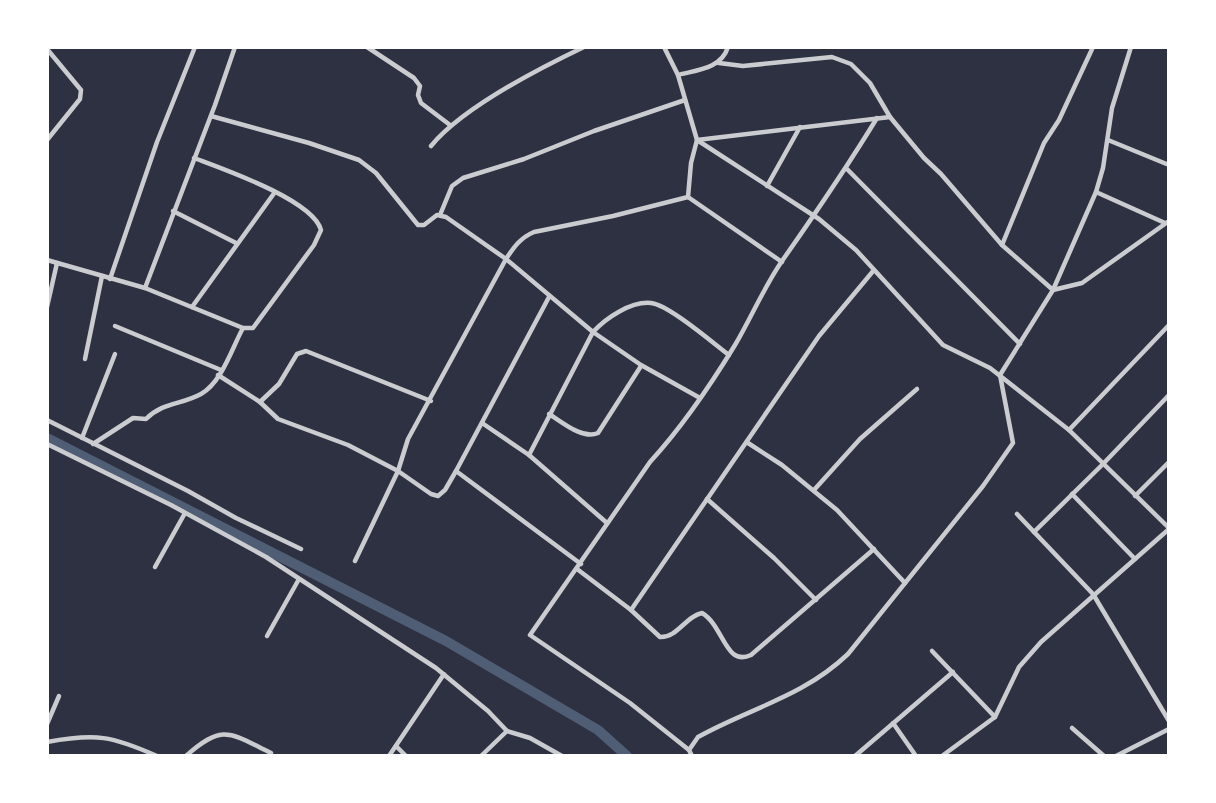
<svg xmlns="http://www.w3.org/2000/svg" width="1216" height="803" font-family="Barlow,sans-serif">
  <style>
    .lines { fill: none; stroke-linecap: round; stroke-linejoin: round }
    .canal { stroke: #4f5d75; stroke-width: 10 }
    .minor { stroke: #caccd0; stroke-width: 4.5 }
  </style>
  <rect width="100%" height="100%" fill="#2d3142"/>
  <g class="lines">
    <path class="canal" d="M47,438L446,641L598,730L627,756"/>
    <g class="minor">
      <path d="M367,47L414,78L420,86L418,95L421,103L450,125"/>
      <path d="M664,47L678,75L697,140L819,219L856,250L943,345L990,368L1069,430L1169,528"/>
      <path d="M47,49L81,90L80,99L47,140"/>
      <path d="M719,63L743,66L832,57L851,64L870,83L890,117L924,158L941,174L1002,245L1053,290L1082,283L1169,221"/>
      <path d="M678,75C697,70 721,69 728,47"/>
      <path d="M211,116L309,143L359,160L376,173L418,225H424L437,215L446,217L506,259L593,332L641,365L700,398"/>
      <path d="M1108,140L1169,165"/>
      <path d="M431,146C463,107 538,69 584,47"/>
      <path d="M846,168L1020,344"/>
      <path d="M767,186L800,127"/>
      <path d="M1096,192L1165,223"/>
      <path d="M688,197L691,163L697,140L890,117"/>
      <path d="M173,211L236,243"/>
      <path d="M440,215L452,186L463,178L524,159L594,131L685,100"/>
      <path d="M1002,245L1044,143L1059,120L1093,47"/>
      <path d="M47,260L145,288L243,328H253L314,245L321,230C313,200 223,169 194,158"/>
      <path d="M110,279L157,142L195,47"/>
      <path d="M145,288L215,105L235,47"/>
      <path d="M47,307L57,263"/>
      <path d="M192,307L275,192"/>
      <path d="M115,326L221,370"/>
      <path d="M85,359L102,276"/>
      <path d="M218,375L260,402L278,419L348,445L398,471L431,494L438,496L445,490L456,471L549,297"/>
      <path d="M260,402L279,384L297,354L306,351L431,401"/>
      <path d="M549,414C562,422 583,440 598,433L641,366"/>
      <path d="M47,420L188,491L236,518L301,549"/>
      <path d="M482,423L529,455L607,523"/>
      <path d="M1069,430L1169,325"/>
      <path d="M82,438L115,354"/>
      <path d="M748,443L782,465L837,510L905,583"/>
      <path d="M47,444L171,505L266,557L436,668L488,711L507,731L530,738L562,756"/>
      <path d="M93,444L133,418L146,419C163,402 181,405 201,394C222,382 232,348 243,328"/>
      <path d="M529,455L593,332C606,318 631,301 651,303C669,305 713,343 729,355"/>
      <path d="M456,471L581,564"/>
      <path d="M814,490L860,439L917,389"/>
      <path d="M1072,494L1135,559"/>
      <path d="M1135,496L1169,462"/>
      <path d="M707,499L774,558L816,600"/>
      <path d="M1017,514L1093,594L1169,721"/>
      <path d="M1034,532L1103,464L1169,395"/>
      <path d="M355,561L398,471L408,439L506,259C514,247 520,238 534,232L613,216L688,197L782,262"/>
      <path d="M155,567L185,513"/>
      <path d="M577,569L631,610L660,637C677,638 686,616 702,613C724,626 725,667 751,655L874,549"/>
      <path d="M631,610L819,336L874,270"/>
      <path d="M267,636L299,579"/>
      <path d="M932,651L995,717"/>
      <path d="M893,723L916,756"/>
      <path d="M47,724L59,696"/>
      <path d="M1072,728L1104,756"/>
      <path d="M47,742C96,733 112,736 157,756"/>
      <path d="M396,746L406,756"/>
      <path d="M689,750L630,703L530,635L650,462C682,427 710,386 735,345C751,318 764,287 782,261C815,214 847,167 877,118"/>
      <path d="M186,756C223,723 230,733 271,753"/>
      <path d="M389,756L444,674"/>
      <path d="M481,756L507,731"/>
      <path d="M692,756L689,750L698,737C750,708 803,697 848,654L983,486L1013,443L1000,375L1053,290L1096,192L1103,168L1112,108L1131,47"/>
      <path d="M855,756L953,672"/>
      <path d="M942,756L995,717L1019,667L1041,642L1169,529"/>
      <path d="M1116,756L1169,729"/>
    </g>
  </g>
  <rect width="1216" height="803" fill="none" stroke="#ffffff" stroke-width="98"/>
</svg>
